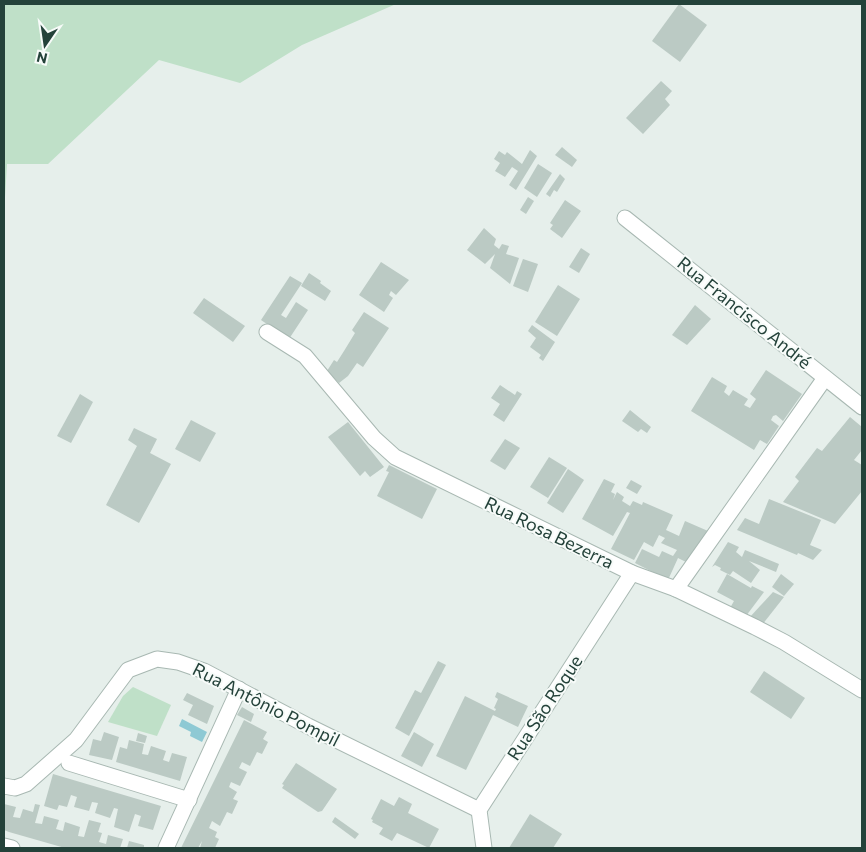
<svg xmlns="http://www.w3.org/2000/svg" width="866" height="852" font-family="Commissioner,sans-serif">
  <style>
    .green { fill: #bfe0c8 }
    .water { fill: #8ec9d4 }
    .building { fill: #bbcac4 }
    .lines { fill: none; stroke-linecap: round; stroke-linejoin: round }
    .minor-casing { stroke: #a8b8b2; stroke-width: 17 }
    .minor { stroke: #fff; stroke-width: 15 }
    .labels { text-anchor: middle; stroke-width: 4; stroke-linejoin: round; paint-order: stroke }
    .street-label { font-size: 18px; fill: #24423a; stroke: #f7fbf9 }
  </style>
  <rect width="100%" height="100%" fill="#e6efeb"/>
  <g class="green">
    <path d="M4,4H396L302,45L240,83L159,60L48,164H7L4,214Z"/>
    <path d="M133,687L171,705L157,736L108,722L123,696Z"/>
  </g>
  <path class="water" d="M182,719L207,732L202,742L190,736L191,732L179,726Z"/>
  <g class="building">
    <path d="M679,4L707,25L680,62L652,41Z"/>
    <path d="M661,81L672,91L665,99L670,105L643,134L626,118Z"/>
    <path d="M562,147L577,160L572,167L555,155Z"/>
    <path d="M530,150L537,156L516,190L509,185L518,171L512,167L505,177L495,171L500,163L494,159L499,151L505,155L507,152L522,164Z"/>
    <path d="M538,164L552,173L537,197L524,188Z"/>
    <path d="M560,174L565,179L557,192L554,190L550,197L546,194Z"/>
    <path d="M528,197L534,201L526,214L520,210Z"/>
    <path d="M565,200L581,211L562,238L550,229L553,225L550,223Z"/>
    <path d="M484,228L496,239L494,245L499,249L502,244L509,246L506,254L519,258L510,284L490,268L495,254L485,264L467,250Z"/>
    <path d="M581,248L590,254L579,273L569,267Z"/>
    <path d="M523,259L538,264L528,292L513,286Z"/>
    <path d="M381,262L409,280L396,295L391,291L389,295L393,298L384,312L359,295Z"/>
    <path d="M309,273L321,281L320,283L331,291L325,301L301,286Z"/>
    <path d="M290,276L302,283L281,315L286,318L296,302L308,310L289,339L261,320Z"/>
    <path d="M558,285L580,299L557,336L535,322Z"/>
    <path d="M204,298L245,326L233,342L193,313Z"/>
    <path d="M695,305L711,319L687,345L672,335Z"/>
    <path d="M364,312L389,328L363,367L357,363L348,376L339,383L327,371L334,360L337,362L344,351L355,333L352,330Z"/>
    <path d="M532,325L555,342L543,361L539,358L541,355L530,347L536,338L528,331Z"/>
    <path d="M766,370L802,394L783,421L776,415L773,416L771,420L779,426L767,444L760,440L754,450L691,411L712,377L727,386L724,392L729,396L733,390L748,399L744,405L750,408L756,399L750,394Z"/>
    <path d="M500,385L515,395L517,391L522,394L504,422L493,415L500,404L491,398Z"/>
    <path d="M80,394L93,402L71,443L57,436Z"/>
    <path d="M630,410L651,427L647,433L641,429L638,432L622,421Z"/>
    <path d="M850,417L862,427V450L854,460L862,465V491L835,524L783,502L799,481L795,477L817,448L822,451Z"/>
    <path d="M191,420L216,433L200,462L175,449Z"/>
    <path d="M348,422L384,467L370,477L365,471L360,476L328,437Z"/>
    <path d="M134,428L157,439L150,453L171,464L139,523L106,505L137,446L128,440Z"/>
    <path d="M505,439L520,448L505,470L490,461Z"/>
    <path d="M549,457L567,468L548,498L530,487Z"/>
    <path d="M389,465L437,489L422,519L377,496L389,472L386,471Z"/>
    <path d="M568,469L584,480L563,513L547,503Z"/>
    <path d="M604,479L615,484L611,492L615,494L613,500L617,492L624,497L622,501L630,506L633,501L642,505L643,502L673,515L666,530L679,536L685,521L708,531L688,563L678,558L668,580L635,563L642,549L659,557L662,551L673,556L677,550L661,543L665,538L659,535L653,547L644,542L634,560L611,549L630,513L627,512L613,536L582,519Z"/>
    <path d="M631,480L642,486L637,494L626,488Z"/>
    <path d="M769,499L821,520L810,545L822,550L813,560L798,553L797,555L737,530L745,518L759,524Z"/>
    <path d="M728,542L739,547L736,552L742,557L745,550L779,564L776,572L749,561L760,570L751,583L733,571L730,575L720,570L721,568L715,565L712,567Z"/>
    <path d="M727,574L751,588L752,586L764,592L746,616L730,608L734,601L717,592Z"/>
    <path d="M781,574L794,584L784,596L772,587Z"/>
    <path d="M773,592L784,597L762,625L749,618Z"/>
    <path d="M438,661L446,665L409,736L395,728L415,690L421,693Z"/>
    <path d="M764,671L805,698L791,719L750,692Z"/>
    <path d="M497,692L528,706L518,727L493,715L466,770L436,756L465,696L495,711L496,709L494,708L498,699L495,697Z"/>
    <path d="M187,693L214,706L207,724L188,715L193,705L183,700Z"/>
    <path d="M242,707L254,714L251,722L237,715Z"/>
    <path d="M244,720L267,732L263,739L268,742L262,754L257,752L250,766L242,762L239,768L247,772L240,786L231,782L229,787L237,792L233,799L238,801L232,814L227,812L220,826L212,821L209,828L217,832L215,837L219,839L215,848H200L202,841L198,848H181Z"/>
    <path d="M104,732L119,737L112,760L89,755L93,739L101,741Z"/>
    <path d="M414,732L434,744L422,767L401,756Z"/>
    <path d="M138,733L147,736L145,743L136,741Z"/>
    <path d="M129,740L144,744L142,754L148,755L151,746L166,751L163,760L169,762L172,753L187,757L180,781L116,762L120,747L127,749Z"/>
    <path d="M296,763L337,789L322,811L318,812L282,788L284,785L282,784Z"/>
    <path d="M53,774L161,806L153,830L138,826L141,816L135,814L129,832L114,827L118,809L114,808L110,818L95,813L98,803L92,802L89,811L74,807L77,797L71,795L67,807L59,805L57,810L44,806Z"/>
    <path d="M399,797L412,804L408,813L439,829L429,848L397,833L392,841L379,834L383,828L372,822L373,820L371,819L381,799L394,806Z"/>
    <path d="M4,804L16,807L13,817L20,818L23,809L33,812L35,804L40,805L35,823L42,824L44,816L59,820L56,829L63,831L65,822L80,827L78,836L84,837L89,820L101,823L98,832L102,833L99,842L106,844L108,835L119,838L123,839L120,848H65L9,832L4,830Z"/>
    <path d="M530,814L562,834L553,848H509Z"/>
    <path d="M335,817L359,834L355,839L332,822Z"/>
    <path d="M129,841L144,845V848H127Z"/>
  </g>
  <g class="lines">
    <defs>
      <g id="minor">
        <path d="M625,218L862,407"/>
        <path d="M267,332L305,356L374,438L395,457L632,573L676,589L755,627L784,642L862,690"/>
        <path d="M676,589L825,378"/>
        <path d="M69,763L189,800"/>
        <path d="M4,786L15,788L26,784L76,740L128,670L157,659L178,662L204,671L308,726L479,810"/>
        <path d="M4,846L12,848"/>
        <path d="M166,848L239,689"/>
        <path d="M484,848L479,810L632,573"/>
      </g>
    </defs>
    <use href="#minor" class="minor-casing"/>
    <use href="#minor" class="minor"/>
  </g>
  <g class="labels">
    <g class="street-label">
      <text transform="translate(744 313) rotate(39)" y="6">Rua Francisco André</text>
      <text transform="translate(549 533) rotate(26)" y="6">Rua Rosa Bezerra</text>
      <text transform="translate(266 705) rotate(27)" y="6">Rua Antônio Pompil</text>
      <text transform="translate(545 708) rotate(-57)" y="6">Rua São Roque</text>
    </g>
  </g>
  <rect width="866" height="852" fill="none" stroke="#24423a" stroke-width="10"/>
  <g transform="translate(45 45) rotate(193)" stroke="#f7fbf9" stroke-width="4" paint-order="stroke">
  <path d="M0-4L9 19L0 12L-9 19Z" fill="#24423a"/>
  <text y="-8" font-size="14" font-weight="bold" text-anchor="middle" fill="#24423a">N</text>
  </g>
</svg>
